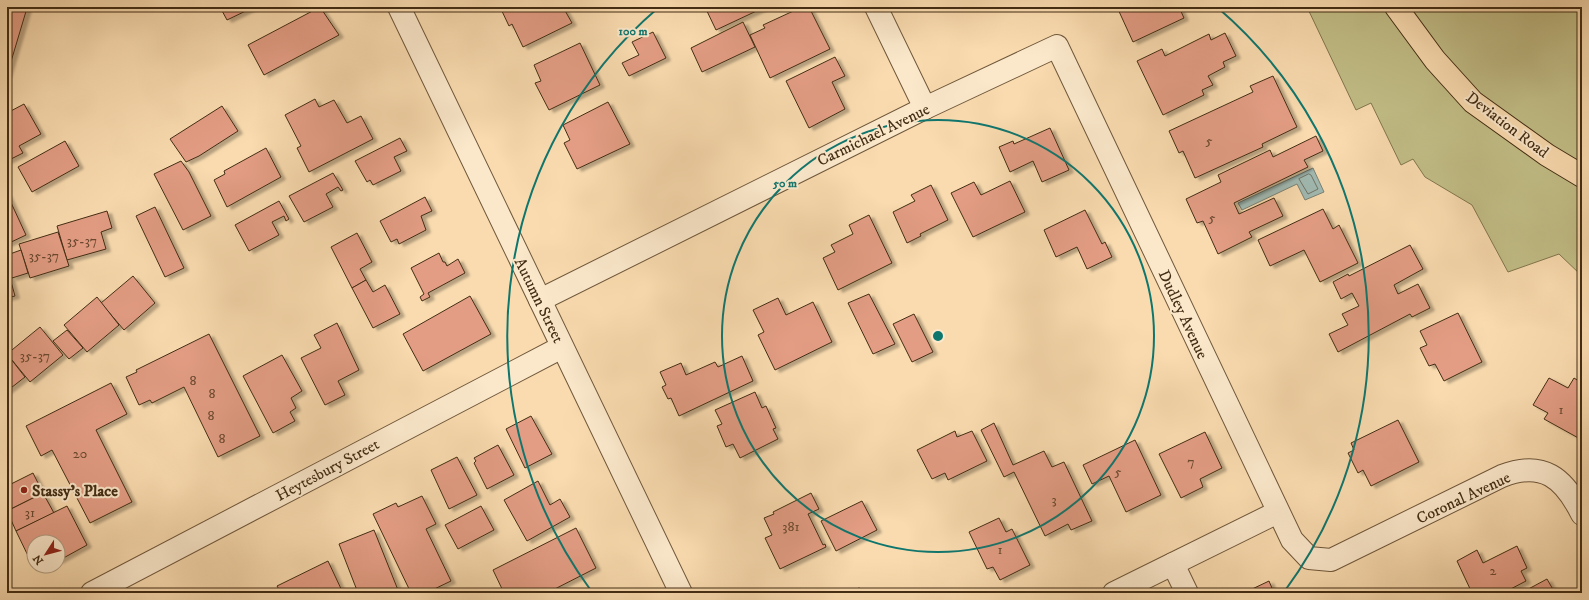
<svg xmlns="http://www.w3.org/2000/svg" width="1589" height="600" font-family="'IM FELL DW Pica',serif">
  <style>
    .green { fill: #c2be87; stroke: #82764e }
    .water { fill: #a0b9b2; stroke: #7b8173 }
    .lines { fill: none; stroke-linecap: round; stroke-linejoin: round }
    .shore { stroke: #727363; stroke-width: 1 }
    .building { fill: #e39d84; stroke: #432d14; filter: url(#shadow) }
    .minor-casing { stroke: #70583b; stroke-width: 24 }
    .major-casing { stroke: #432d14; stroke-width: 24 }
    .minor { stroke: #fbe8cb; stroke-width: 22 }
    .major { stroke: #f9dbaf; stroke-width: 22 }
    .ring { fill: none; stroke: #0f766e; stroke-width: 2 }
    .poi-dot { fill: #8f2418; stroke: #fbe8cb; stroke-width: 1.5 }
    .labels { text-anchor: middle; stroke-width: 4; stroke-linejoin: round; paint-order: stroke }
    .number-label { font-size: 14px; fill: #6b4930 }
    .street-label { font-size: 16px; fill: #432d14; stroke: #fbe8cb }
    .poi-label { font-size: 16px; font-weight: bold; fill: #432d14; stroke: #fbe8cb; text-anchor: start }
    .centre { fill: #0f766e; stroke: #fbe8cb; stroke-width: 2 }
    .ring-label { font-size: 12px; text-anchor: middle; font-weight: bold; fill: #0f766e; stroke: #fbe8cb; stroke-width: 4; stroke-linejoin: round; paint-order: stroke }
  </style>
  <defs>
    <filter id="shadow"><feDropShadow dx="4.5" dy="2.5" stdDeviation="1" flood-color="#0004"/></filter>
  </defs>
  <rect width="100%" height="100%" fill="#f9dbaf"/>
  <filter id="stains"><feTurbulence type="fractalNoise" baseFrequency=".005" numOctaves="4"/><feColorMatrix values="0 0 0 0 .2 0 0 0 0 .09 0 0 0 0 .02 0 0 0 .5 -.17"/></filter>
  <radialGradient id="worn" r=".72"><stop offset=".6" stop-color="#630" stop-opacity="0"/><stop offset="1" stop-color="#630" stop-opacity=".3"/></radialGradient>
  <path class="green" d="M1307,7H1582V276L1559,254L1508,272L1472,205L1425,177L1413,159L1401,165L1371,103L1356,110Z"/>
  <path class="water" d="M1313,168L1324,192L1305,200L1297,184L1242,210L1238,203Z"/>
  <g class="lines">
    <path class="shore" d="M1309,174L1311,175L1318,189L1308,194L1299,179Z"/>
  </g>
  <g class="building">
    <path d="M7,7L27,8L7,75Z"/>
    <path d="M220,7H254L227,20Z"/>
    <path d="M320,7L339,35L264,75L248,45Z"/>
    <path d="M500,7H563L572,23L523,47L512,24L509,26Z"/>
    <path d="M705,7H765L716,30Z"/>
    <path d="M802,7H809L830,49L770,78L750,35L765,28L763,25Z"/>
    <path d="M1117,7H1179L1184,18L1133,42Z"/>
    <path d="M743,22L755,47L702,72L691,48Z"/>
    <path d="M653,32L666,58L629,76L622,63L639,55L632,42Z"/>
    <path d="M1225,33L1236,56L1223,62L1225,67L1208,76L1213,85L1202,90L1204,95L1163,115L1137,61L1162,49L1165,56L1209,34L1211,40Z"/>
    <path d="M580,43L600,85L549,110L535,83L541,81L534,65Z"/>
    <path d="M835,57L845,76L832,82L845,109L809,128L786,81Z"/>
    <path d="M1273,76L1297,127L1262,144L1263,147L1195,178L1183,151L1179,153L1169,131L1253,92L1250,86Z"/>
    <path d="M315,99L319,107L334,100L347,123L361,116L373,139L309,172L297,148L301,146L285,115Z"/>
    <path d="M608,102L630,144L577,169L564,143L570,140L563,125Z"/>
    <path d="M24,104L41,134L19,146L23,153L7,161V113Z"/>
    <path d="M222,106L238,131L199,156L186,162L170,139Z"/>
    <path d="M1050,128L1069,170L1042,182L1033,161L1010,172L999,147L1013,141L1014,144Z"/>
    <path d="M1316,136L1323,151L1304,160L1308,167L1234,203L1239,214L1274,198L1283,216L1249,232L1252,237L1218,254L1203,221L1197,223L1186,199L1221,182L1218,175L1270,150L1273,157Z"/>
    <path d="M400,138L407,151L394,157L401,171L373,185L370,180L367,182L355,161Z"/>
    <path d="M65,141L79,166L32,192L18,167Z"/>
    <path d="M266,148L281,177L227,207L214,180L225,174L224,171Z"/>
    <path d="M181,161L189,172L211,216L183,230L154,174Z"/>
    <path d="M333,173L343,190L341,191L338,187L326,194L333,207L304,222L289,196Z"/>
    <path d="M1010,181L1025,212L973,237L951,193L974,182L981,195Z"/>
    <path d="M931,185L948,220L920,234L921,236L907,243L893,212L915,201L911,195Z"/>
    <path d="M7,194L26,235L7,244Z"/>
    <path d="M425,197L432,211L421,216L426,230L399,244L397,239L391,242L380,221Z"/>
    <path d="M279,201L289,219L286,221L284,216L272,222L279,235L249,251L235,225Z"/>
    <path d="M155,207L184,268L165,277L136,216Z"/>
    <path d="M1323,209L1333,229L1339,225L1358,263L1320,282L1304,250L1270,266L1258,240Z"/>
    <path d="M1085,210L1102,244L1105,242L1112,257L1087,269L1077,247L1056,257L1044,230Z"/>
    <path d="M107,211L112,228L101,232L106,249L67,260L57,226Z"/>
    <path d="M869,215L892,263L838,290L823,258L835,252L831,245L853,234L849,225Z"/>
    <path d="M58,232L69,266L30,278L19,244Z"/>
    <path d="M357,233L372,262L360,269L366,280L352,288L331,247Z"/>
    <path d="M1410,245L1423,269L1394,285L1398,294L1418,284L1430,308L1412,317L1410,314L1338,352L1329,334L1348,325L1342,314L1359,306L1352,293L1341,299L1333,282L1348,274L1349,276Z"/>
    <path d="M21,250L28,273L12,278L7,263V255Z"/>
    <path d="M439,253L443,262H445L447,266L458,259L465,273L428,293L430,297L422,301L420,297L424,294L411,268Z"/>
    <path d="M7,267L15,296L7,298Z"/>
    <path d="M133,276L155,303L124,330L101,303Z"/>
    <path d="M366,280L373,292L385,285L400,314L373,328L352,288Z"/>
    <path d="M869,294L895,344L873,354L848,303Z"/>
    <path d="M470,296L491,334L423,371L403,334Z"/>
    <path d="M97,297L119,325L87,352L64,325Z"/>
    <path d="M778,298L786,315L813,302L832,342L775,370L758,335L764,332L753,310Z"/>
    <path d="M1458,313L1482,362L1444,381L1435,364L1429,366L1420,348L1427,345L1420,331Z"/>
    <path d="M914,314L933,352L912,362L893,324Z"/>
    <path d="M337,323L359,370L338,381L345,395L325,405L301,358L321,348L314,335Z"/>
    <path d="M40,327L63,355L30,382L7,354Z"/>
    <path d="M67,330L83,348L69,359L53,341Z"/>
    <path d="M209,334L260,436L218,457L184,387L152,403L150,400L139,405L126,377L137,372L136,370Z"/>
    <path d="M7,354L25,377L7,391Z"/>
    <path d="M282,355L302,391L291,398L296,408L290,412L295,421L273,433L243,376Z"/>
    <path d="M742,356L753,381L679,416L671,398L668,399L662,387L666,385L660,372L681,363L686,375L715,362L718,367Z"/>
    <path d="M1549,378L1568,388L1574,378L1582,383V440L1544,419L1548,413L1533,405Z"/>
    <path d="M111,383L127,414L96,430L132,502L90,523L52,450L41,456L26,426Z"/>
    <path d="M755,392L762,408L766,406L776,428L773,429L778,439L740,458L733,444L726,447L717,426L722,424L715,410Z"/>
    <path d="M531,416L552,454L525,468L506,429Z"/>
    <path d="M1398,420L1419,462L1371,486L1363,470L1358,473L1348,453L1354,450L1351,443Z"/>
    <path d="M994,423L1013,465L1044,451L1052,467L1064,462L1092,521L1071,530L1068,524L1045,536L1014,472L1004,477L981,430Z"/>
    <path d="M955,431L957,437L972,431L987,461L948,480L945,473L932,479L917,450Z"/>
    <path d="M1205,432L1222,468L1200,479L1203,487L1181,498L1159,454Z"/>
    <path d="M1135,440L1161,495L1126,512L1109,476L1092,484L1083,465Z"/>
    <path d="M498,445L514,475L487,489L474,463L476,461L474,458Z"/>
    <path d="M457,457L477,495L449,509L431,470Z"/>
    <path d="M33,473L43,493L7,511V486Z"/>
    <path d="M538,481L550,505L560,499L570,517L527,541L504,500Z"/>
    <path d="M43,493L54,513L16,531L7,511Z"/>
    <path d="M811,493L819,509L808,514L823,545L825,544L826,547L780,569L765,538L772,535L764,518L774,514L773,512Z"/>
    <path d="M422,496L436,524L426,529L451,581L426,593H411L373,514L396,503L398,507Z"/>
    <path d="M862,501L877,530L836,551L821,521Z"/>
    <path d="M67,506L87,545L58,561V542H34V564H32L16,531Z"/>
    <path d="M481,506L494,530L458,549L445,525Z"/>
    <path d="M999,518L1006,532L1012,529L1030,565L1000,580L993,567L987,569L969,532Z"/>
    <path d="M576,528L596,568L547,593H504L493,570Z"/>
    <path d="M374,530L398,590L389,593H358L339,544Z"/>
    <path d="M1517,546L1527,568L1521,571L1526,581L1503,593H1472L1457,561L1477,550L1483,563Z"/>
    <path d="M328,561L343,593H281L277,586Z"/>
    <path d="M1547,579L1555,593H1521Z"/>
    <path d="M1269,581L1274,593H1249L1248,591Z"/>
    <path d="M859,588L868,592L869,593H852V591Z"/>
  </g>
  <g class="lines">
    <defs>
      <g id="minor">
        <path d="M399,7L681,593"/>
        <path d="M876,7L925,108"/>
        <path d="M540,300L925,108L1057,46L1292,540L1309,558L1331,560L1502,476C1543,460 1564,478 1582,514"/>
        <path d="M1173,564L1187,593"/>
        <path d="M92,593L562,347"/>
        <path d="M1114,593L1278,512"/>
      </g>
      <path id="major" d="M1396,7L1435,60L1473,102L1547,155L1582,176"/>
    </defs>
    <use href="#minor" class="minor-casing"/>
    <use href="#major" class="major-casing"/>
    <use href="#minor" class="minor"/>
    <use href="#major" class="major"/>
  </g>
  <g class="ring">
    <circle cx="938" cy="336" r="216"/>
    <path d="M592 592A431 431 0 0 1 658 8M1218 8A431 431 0 0 1 1284 592"/>
  </g>
  <circle class="poi-dot" cx="24" cy="490" r="4"/>
  <g class="labels">
    <g class="number-label">
      <text x="1209" y="145">5</text>
      <text x="1212" y="222">5</text>
      <text x="82" y="245">35-37</text>
      <text x="44" y="260">35-37</text>
      <text x="35" y="360">35-37</text>
      <text x="193" y="385">8</text>
      <text x="212" y="398">8</text>
      <text x="1561" y="414">1</text>
      <text x="211" y="420">8</text>
      <text x="222" y="443">8</text>
      <text x="80" y="458">20</text>
      <text x="1191" y="466">7</text>
      <text x="1118" y="476">5</text>
      <text x="1054" y="504">3</text>
      <text x="30" y="517">31</text>
      <text x="791" y="531">381</text>
      <text x="1000" y="554">1</text>
      <text x="1493" y="575">2</text>
    </g>
    <g class="street-label">
      <text transform="translate(1508 124) rotate(37)" y="6">Deviation Road</text>
      <text transform="translate(873 134) rotate(-26)" y="6">Carmichael Avenue</text>
      <text transform="translate(540 300) rotate(64)" y="6">Autumn Street</text>
      <text transform="translate(1184 314) rotate(65)" y="6">Dudley Avenue</text>
      <text transform="translate(327 469) rotate(-28)" y="6">Heytesbury Street</text>
      <text transform="translate(1463 497) rotate(-25)" y="6">Coronal Avenue</text>
    </g>
    <g class="poi-label">
      <text x="32" y="496">Stassy's Place</text>
    </g>
  </g>
  <circle cx="938" cy="336" r="6" class="centre"/>
  <g class="ring-label">
    <text x="633" y="35">100 m</text>
    <text x="785" y="187">50 m</text>
  </g>
  <rect width="1589" height="600" fill="none" stroke="#f9dbaf" stroke-width="24"/>
  <rect x="8" y="8" width="1573" height="584" fill="none" stroke="#432d14" stroke-width="2"/>
  <rect x="12" y="12" width="1565" height="576" fill="none" stroke="#432d14"/>
  <g transform="translate(46 554) rotate(234)"><circle r="19" fill="#fbe8cb" stroke="#b19d82"/>
  <path d="M0-3L7 15L0 10L-7 15Z" fill="#8f2418"/>
  <text y="-6" font-size="11" font-weight="bold" text-anchor="middle" fill="#432d14">N</text>
  </g>
  <rect width="100%" height="100%" filter="url(#stains)"/>
  <rect width="100%" height="100%" fill="url(#worn)"/>
</svg>
